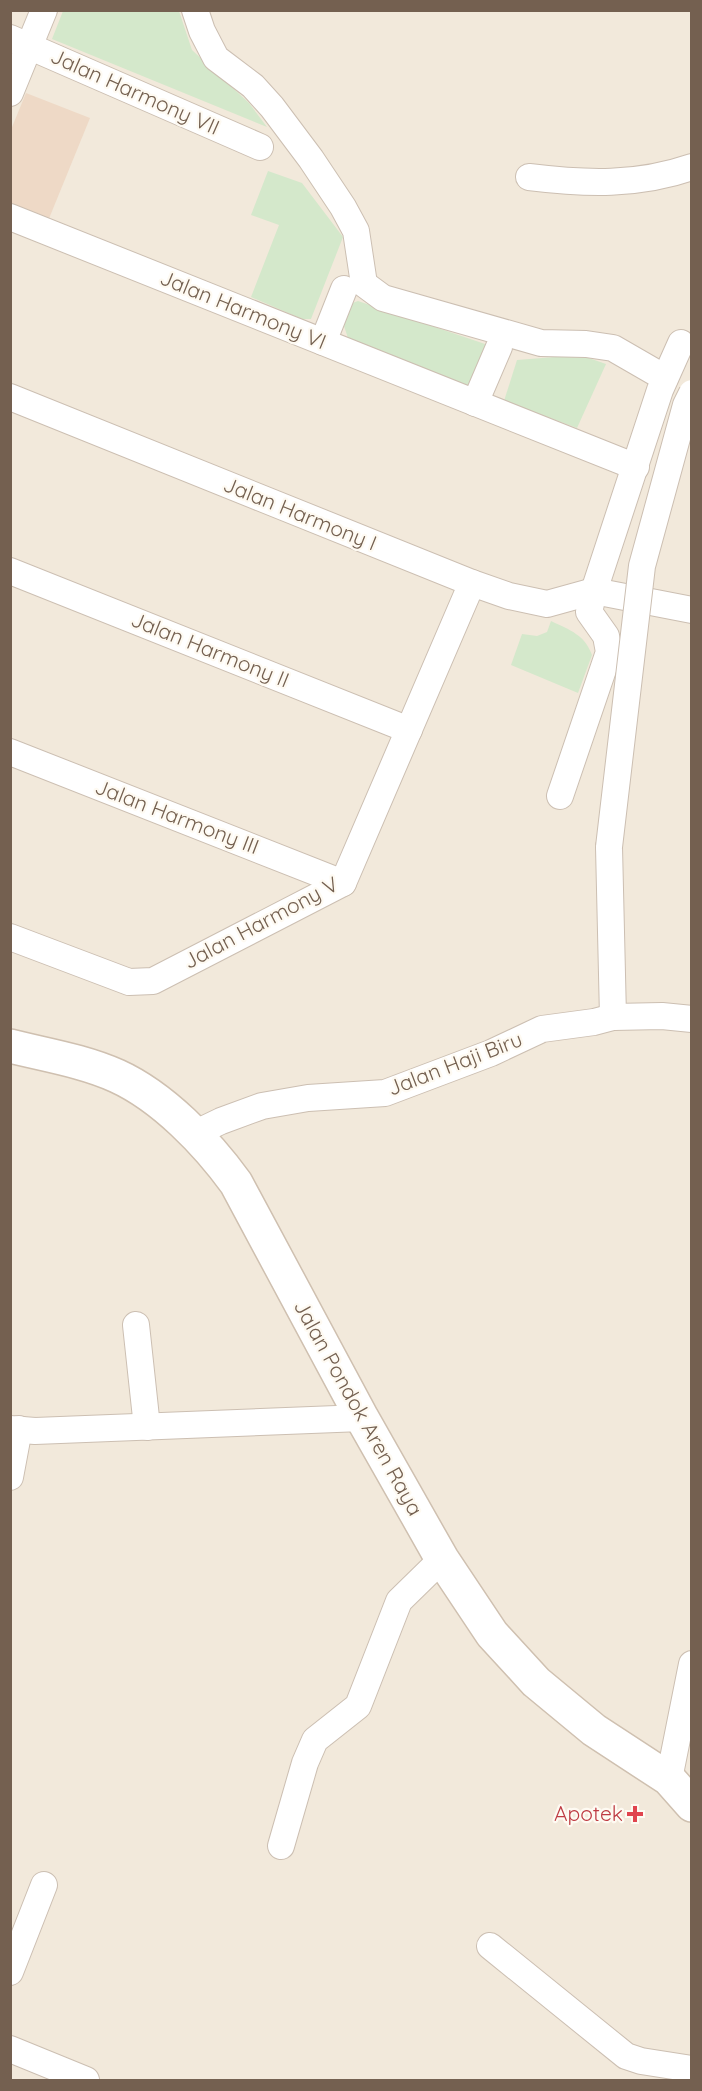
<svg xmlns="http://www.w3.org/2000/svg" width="702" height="2091" font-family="Quicksand,sans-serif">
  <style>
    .residential { fill: #f2e9db }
    .green { fill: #d4e8cb }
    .building { fill: #eed9c6 }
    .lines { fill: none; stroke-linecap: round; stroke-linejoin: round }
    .minor-casing { stroke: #ccbfb2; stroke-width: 28 }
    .secondary-casing { stroke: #cfc0b0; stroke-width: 36 }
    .minor { stroke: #fff; stroke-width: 26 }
    .secondary { stroke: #fff; stroke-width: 33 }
    .minor-bridge-casing { stroke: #ccbfb2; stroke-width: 28; stroke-linecap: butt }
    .minor-bridge { stroke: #fff; stroke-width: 26 }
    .health-dot { fill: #e0444e; stroke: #fefaf2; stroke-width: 2 }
    .labels { text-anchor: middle; stroke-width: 4.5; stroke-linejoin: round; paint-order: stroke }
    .street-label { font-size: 21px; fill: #746050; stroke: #fefaf2 }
    .health-label { font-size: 21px; fill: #be3a42; stroke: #fefaf2; text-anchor: end }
  </style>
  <rect width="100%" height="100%" fill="#fbf6ec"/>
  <rect class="residential" x="11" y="11" width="680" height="2069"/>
  <g class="green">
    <path d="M63,11H179L192,50L249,103L267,127L52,39Z"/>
    <path d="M268,171L302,183L343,237L311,319H302L251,297L279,225L251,215Z"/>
    <path d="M358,301L488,345L470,387L348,338L344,326L350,304Z"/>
    <path d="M580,355L606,364L577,428L504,401L517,360Z"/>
    <path d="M551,621C570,630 585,635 592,655L578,693L511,665L522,634L537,636L547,632Z"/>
  </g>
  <path class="building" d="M26,93L90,118L48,221L10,206V132Z"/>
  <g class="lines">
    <defs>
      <g id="minor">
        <path d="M195,10L202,31L216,58L253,86L272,107L311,159L343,207L356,231L364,284L383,298L541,343L586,344L613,348L665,378"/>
        <path d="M10,38L260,147"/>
        <path d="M10,93L44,10"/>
        <path d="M529,177C586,184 637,186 692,167"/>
        <path d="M10,217L636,467"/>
        <path d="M323,342L344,289"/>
        <path d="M10,397L472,583L509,596L547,604L594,591L692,610"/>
        <path d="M475,403L499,347"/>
        <path d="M10,571L409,730"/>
        <path d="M10,752L343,883"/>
        <path d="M560,796L609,652L606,636L589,612L594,591L660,390L681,343"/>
        <path d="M609,847L613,1017"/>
        <path d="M10,937L129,982L153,981L343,883L472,583"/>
        <path d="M194,1134L221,1121L262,1106L308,1098L385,1093L491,1053L542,1029L594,1022L613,1017L662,1016L692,1019"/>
        <path d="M136,1325L147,1427"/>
        <path d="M10,1429L35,1431L362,1418"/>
        <path d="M10,1477L19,1429"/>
        <path d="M669,1779L692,1664"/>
        <path d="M281,1846L305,1763L315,1740L358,1706L399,1601L442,1559"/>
        <path d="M490,1946L626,2056L641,2061L692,2069"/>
        <path d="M10,1972L44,1885"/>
        <path d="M10,2049L86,2080"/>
      </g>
      <path id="secondary" d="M10,1046C46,1055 84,1061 117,1076C163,1097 207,1143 236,1183L362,1418L442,1559L492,1634L536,1682L594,1730L669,1779L692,1805"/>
    </defs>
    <use href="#minor" class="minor-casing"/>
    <use href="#secondary" class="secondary-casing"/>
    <use href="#minor" class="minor"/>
    <use href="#secondary" class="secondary"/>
    <defs>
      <path id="minor-bridge" d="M609,847L642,566L686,405L692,393"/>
    </defs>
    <use href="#minor-bridge" class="minor-bridge-casing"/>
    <use href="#minor-bridge" class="minor-bridge"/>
  </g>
  <path class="health-dot" d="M632 1805h6v6h6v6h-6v6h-6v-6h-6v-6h6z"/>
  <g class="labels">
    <g class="street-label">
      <text transform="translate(135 92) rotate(24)" y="7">Jalan Harmony VII</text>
      <text transform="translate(243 310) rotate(22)" y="7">Jalan Harmony VI</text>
      <text transform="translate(300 514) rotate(22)" y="7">Jalan Harmony I</text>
      <text transform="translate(210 650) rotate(22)" y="7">Jalan Harmony II</text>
      <text transform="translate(177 817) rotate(21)" y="7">Jalan Harmony III</text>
      <text transform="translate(261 923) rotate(-28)" y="7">Jalan Harmony V</text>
      <text transform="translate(455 1064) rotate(-21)" y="7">Jalan Haji Biru</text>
      <text transform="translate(358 1408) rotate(61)" y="7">Jalan Pondok Aren Raya</text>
    </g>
    <g class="health-label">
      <text x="623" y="1821">Apotek</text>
    </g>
  </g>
  <rect width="702" height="2091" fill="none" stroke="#746050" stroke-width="24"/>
</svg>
